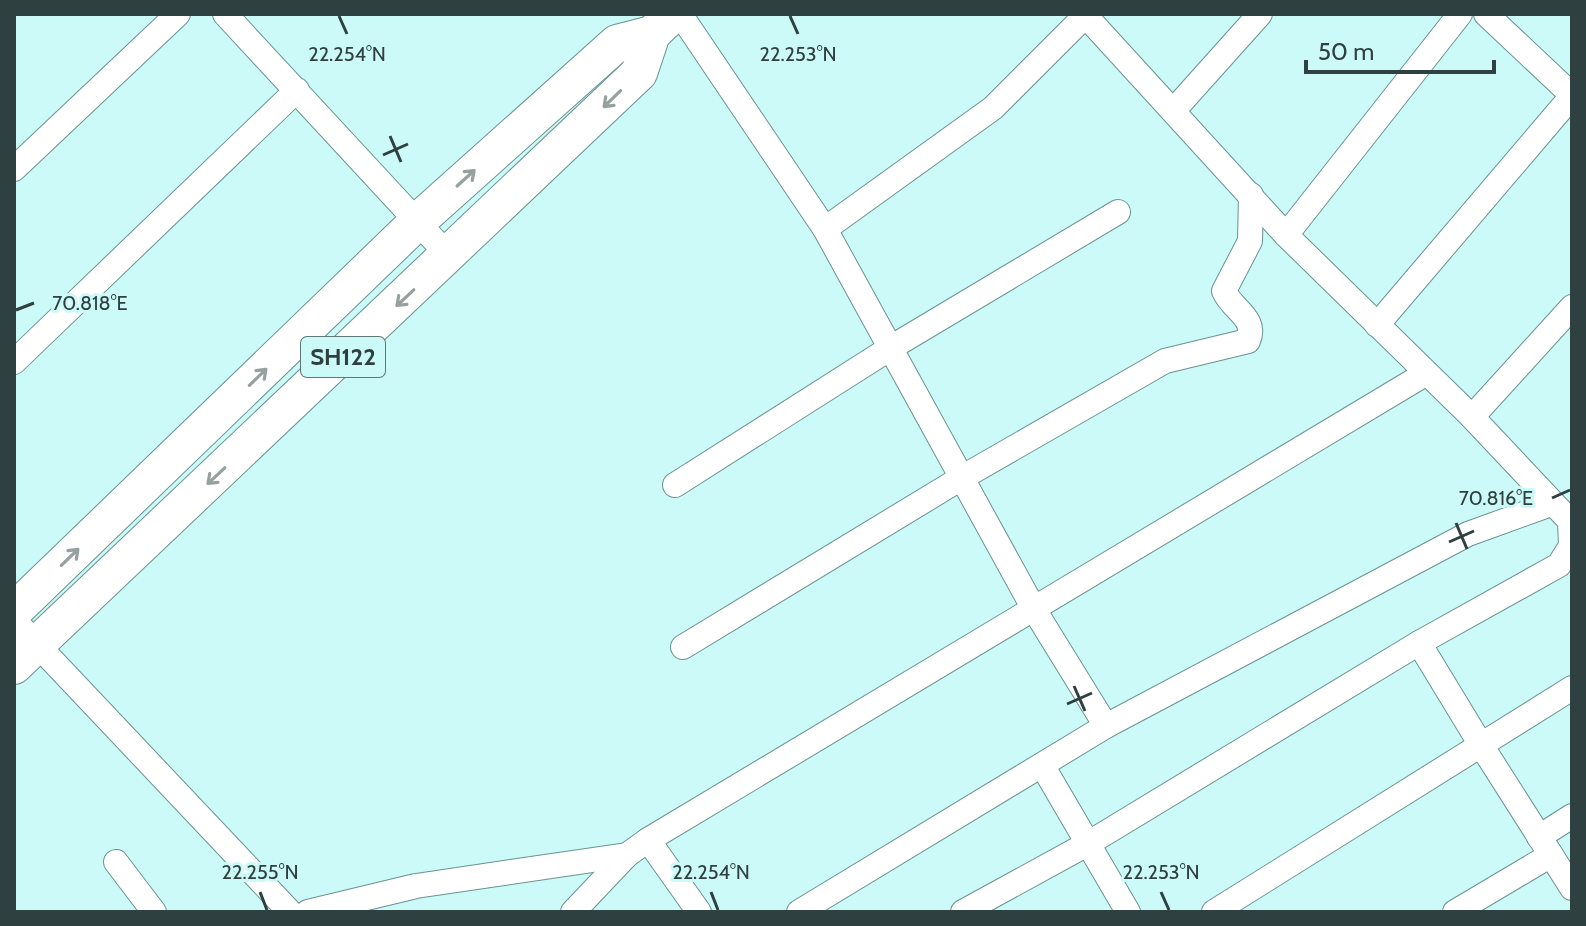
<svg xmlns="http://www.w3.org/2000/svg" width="1586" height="926" font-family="Cabin,sans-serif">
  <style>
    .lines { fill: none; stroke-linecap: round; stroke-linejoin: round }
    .minor-casing { stroke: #689391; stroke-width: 26 }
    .primary-casing { stroke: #689391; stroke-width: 38 }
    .minor { stroke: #fff; stroke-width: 24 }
    .primary { stroke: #fff; stroke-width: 36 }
    .oneway { stroke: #96a09f }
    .ticks { fill: none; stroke: #2e403f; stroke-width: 3 }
    .labels { text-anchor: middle; stroke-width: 6; stroke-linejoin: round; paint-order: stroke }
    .shield { fill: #ccfaf8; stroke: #5d7876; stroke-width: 2 }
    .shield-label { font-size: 24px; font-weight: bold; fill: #2e403f }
    .ticks-label { font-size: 20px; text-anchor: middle; fill: #2e403f; stroke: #ccfaf8; stroke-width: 6; stroke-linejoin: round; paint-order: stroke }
  </style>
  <rect width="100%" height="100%" fill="#ccfaf8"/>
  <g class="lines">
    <defs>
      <g id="minor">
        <path d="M225,14L449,256"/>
        <path d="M680,14L825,229L1035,611L1106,726"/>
        <path d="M1084,14L1286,235L1472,417L1570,521L1571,546L1559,565L1419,643"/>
        <path d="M1486,14L1572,95"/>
        <path d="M1174,110L1260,14"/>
        <path d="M14,169L178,14"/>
        <path d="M825,229L993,108L1087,14"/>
        <path d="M1286,235L1460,14"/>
        <path d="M1377,325L1572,96"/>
        <path d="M14,362L297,90"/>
        <path d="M1472,417L1572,307"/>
        <path d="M675,485L892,347L1118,212"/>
        <path d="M14,620L290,912"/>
        <path d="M683,647L963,477L1165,361L1248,341C1258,318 1232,310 1224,291L1250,241L1251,195"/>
        <path d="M1042,765L1128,912"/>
        <path d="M1539,837L1572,816"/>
        <path d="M648,840L1425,374"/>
        <path d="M116,862L154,912"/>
        <path d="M308,912L416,886L627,855L648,840L699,912"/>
        <path d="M573,912L627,855"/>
        <path d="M799,912L1106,726L1468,534L1551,504"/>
        <path d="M963,912L1089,843L1419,643L1481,745L1572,688"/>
        <path d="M1214,912L1481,745L1551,855"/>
        <path d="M1455,912L1551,855L1572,888"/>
      </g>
      <g id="primary">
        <path d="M14,611L417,222L617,43L652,34"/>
        <path d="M14,666L639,73L652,34L673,14"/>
      </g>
    </defs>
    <use href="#minor" class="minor-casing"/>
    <use href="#primary" class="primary-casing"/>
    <use href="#minor" class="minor"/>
    <use href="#primary" class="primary"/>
  </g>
  <defs><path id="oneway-shaft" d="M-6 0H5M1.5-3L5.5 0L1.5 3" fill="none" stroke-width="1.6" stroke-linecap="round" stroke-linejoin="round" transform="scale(2)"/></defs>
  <g class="oneway">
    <use href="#oneway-shaft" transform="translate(612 99) rotate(136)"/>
    <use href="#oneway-shaft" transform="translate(466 178) rotate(-42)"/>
    <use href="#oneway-shaft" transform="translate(405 298) rotate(137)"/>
    <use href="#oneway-shaft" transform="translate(258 377) rotate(-44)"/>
    <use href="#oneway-shaft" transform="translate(216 476) rotate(137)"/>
    <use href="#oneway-shaft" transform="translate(70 557) rotate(-44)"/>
  </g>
  <path class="ticks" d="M339,16L347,34M790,16L798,34M390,136L401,162M383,155L408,144M16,310L34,303M1552,498L1570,490M1456,523L1467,549M1449,542L1474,531M1074,686L1085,711M1067,704L1092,693M260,892L267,910M711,892L718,910M1161,892L1169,910"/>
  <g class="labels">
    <rect class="shield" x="301" y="337" width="84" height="40" rx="6"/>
    <g class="shield-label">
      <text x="343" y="365">SH122</text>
    </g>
  </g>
  <g class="ticks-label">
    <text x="347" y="61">22.254°N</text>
    <text x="798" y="61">22.253°N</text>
    <text x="90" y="310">70.818°E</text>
    <text x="1496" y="505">70.816°E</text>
    <text x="260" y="879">22.255°N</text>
    <text x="711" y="879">22.254°N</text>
    <text x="1161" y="879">22.253°N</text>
  </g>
  <rect width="1586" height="926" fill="none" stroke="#2e403f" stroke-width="32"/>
  <path d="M1306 60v12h188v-12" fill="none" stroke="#2e403f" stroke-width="4"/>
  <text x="1318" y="60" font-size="24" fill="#2e403f" stroke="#ccfaf8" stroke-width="6" paint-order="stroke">50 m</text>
</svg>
